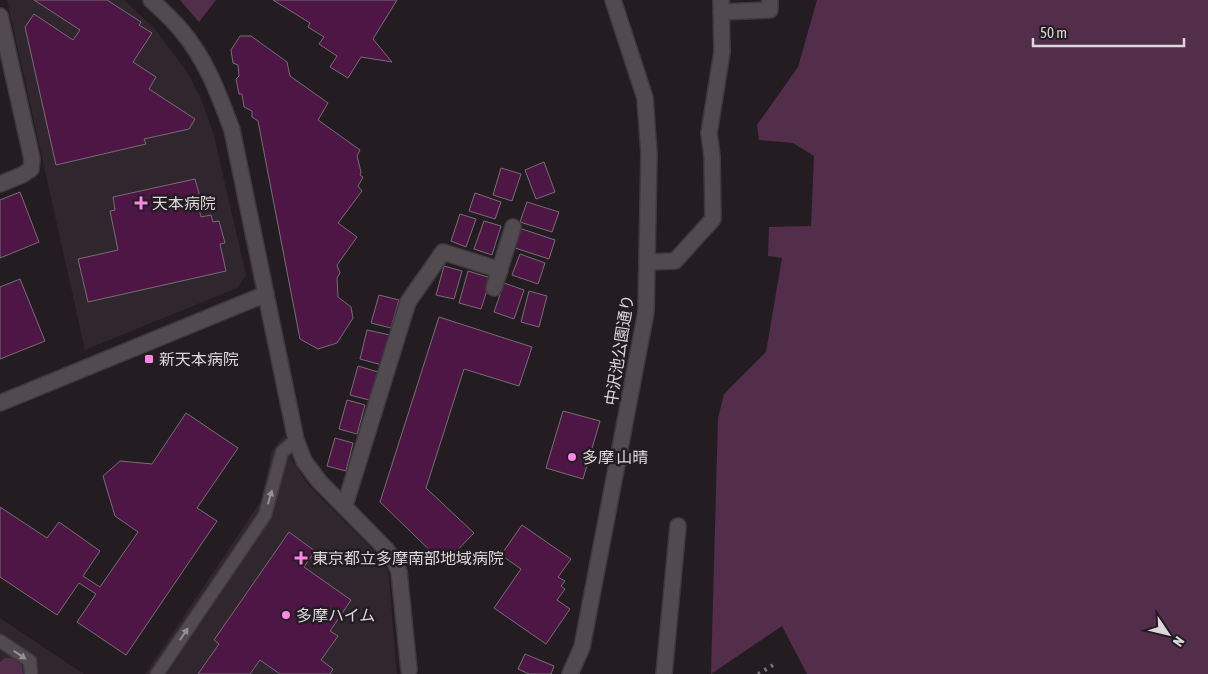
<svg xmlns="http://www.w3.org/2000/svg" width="1208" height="674" font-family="'Asap Condensed','Noto Sans JP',sans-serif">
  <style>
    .built { fill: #30262e }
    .green { fill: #522e4a }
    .building { fill: #4d1644; stroke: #766e74 }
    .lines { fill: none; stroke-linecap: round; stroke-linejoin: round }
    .lane-casing { stroke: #3e3a3d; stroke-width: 15 }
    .street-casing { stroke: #3e3a3d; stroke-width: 18 }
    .secondary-casing { stroke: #3e3a3d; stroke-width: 18 }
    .lane { stroke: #514a4f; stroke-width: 12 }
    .street { stroke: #514a4f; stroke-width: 15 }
    .secondary { stroke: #514a4f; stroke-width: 15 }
    .rail { stroke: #767175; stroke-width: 4; stroke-dasharray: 2.5 5; stroke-linecap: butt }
    .oneway { fill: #969094 }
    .poi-dot { fill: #fc86e4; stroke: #231d22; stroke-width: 2 }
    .labels { text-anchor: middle; stroke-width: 5; stroke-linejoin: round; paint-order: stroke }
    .poi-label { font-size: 16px; fill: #dbd7da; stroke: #231d22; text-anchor: start }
    .street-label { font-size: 16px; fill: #dbd7da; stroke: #231d22 }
  </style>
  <rect width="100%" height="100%" fill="#231d22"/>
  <g class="built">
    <path d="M7,0H124L155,29L189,75L201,99L213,132L246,275L237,288L85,350Z"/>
    <path d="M284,435L292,460L308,485L375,552L386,565L389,577L397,674H145L261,501L272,451Z"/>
    <path d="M0,618L84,674H0Z"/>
  </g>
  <g class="green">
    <path d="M180,0H216L199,22Z"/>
    <path d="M817,0H1208V674H807L782,626L711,674L718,418L724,394L766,352L782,258L768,256L769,227L811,226L814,156L793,143L759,140L757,125L798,67Z"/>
    <path d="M5,658H12L22,665L23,674H0V662Z"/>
  </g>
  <g class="building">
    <path d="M34,0H107L141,22L139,25L152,33L133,62L156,77L149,89L195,119L189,129L144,139L146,144L56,165L25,27L34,14L73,40L80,30Z"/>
    <path d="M273,0H397L373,39L392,62L361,57L348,78L330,67L337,56L319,44L324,37L308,27L310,23Z"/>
    <path d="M240,36H251L287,62L290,76L328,103L318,120L360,150L357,156L361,172L360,175L363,177L358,186L362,191L338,223L357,237L337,265L340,273L337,278L338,297L351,307L353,318L337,343L318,349L300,339L258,121L252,117V111L244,107L242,94H239L236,79L239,76L238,65L233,63L231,50Z"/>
    <path d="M544,162L555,192L536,199L525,170Z"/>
    <path d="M501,168L521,174L512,201L493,195Z"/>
    <path d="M195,179L200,197L208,196L210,206L199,209L201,217L211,215L213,222L219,221L225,243L220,244L226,271L88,302L78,259L118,250L110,211L115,210L113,197Z"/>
    <path d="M20,192L39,242L0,258V200Z"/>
    <path d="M475,193L501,202L495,219L469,211Z"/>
    <path d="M527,202L559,212L552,232L520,222Z"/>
    <path d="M460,214L476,219L466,247L451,241Z"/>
    <path d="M484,221L501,226L492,255L474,249Z"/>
    <path d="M519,228L555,240L549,259L512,247Z"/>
    <path d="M520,254L545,263L538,284L512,275Z"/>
    <path d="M444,266L462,271L454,299L436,295Z"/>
    <path d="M468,271L491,278L481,309L459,303Z"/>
    <path d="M20,279L45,341L0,359V287Z"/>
    <path d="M504,283L524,290L514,319L494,312Z"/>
    <path d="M529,291L547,296L539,327L521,322Z"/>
    <path d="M379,295L399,300L391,328L371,323Z"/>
    <path d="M439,317L532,347L519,386L464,369L426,488L474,533L444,564L380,502Z"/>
    <path d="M367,330L390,335L382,365L360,359Z"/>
    <path d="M358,366L378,372L369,400L350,395Z"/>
    <path d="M347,400L365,405L357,434L339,429Z"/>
    <path d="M563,411L600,421L583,479L546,468Z"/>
    <path d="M186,413L238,448L197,508L217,521L126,655L77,622L96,594L79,583L57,615L0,577V507L47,538L59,522L100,551L83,576L100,587L138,532L115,516L103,476L120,461L152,464Z"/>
    <path d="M335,438L353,443L346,471L327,466Z"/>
    <path d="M522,525L571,559L558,577L565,581L561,586L565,589L557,600L570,609L546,644L494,608L521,569L501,555Z"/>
    <path d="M289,532L315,551L304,567L351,600L330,631L338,636L321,660L333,669L330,674H280L260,660L250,674H198L219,644L214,640Z"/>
    <path d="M525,654L554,666L551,674H529L518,669Z"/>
  </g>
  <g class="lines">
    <defs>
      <g id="lane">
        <path d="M0,641L30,661L31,674"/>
        <path d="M157,674L265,515L282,452L296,440"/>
      </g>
      <g id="street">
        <path d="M721,12L770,10V0"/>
        <path d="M0,16L32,159L31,169L22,175L0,184"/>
        <path d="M648,262L675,261L713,219L712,156L709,133L722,52L721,0"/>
        <path d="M494,288L513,227"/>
        <path d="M345,505L408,302L443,252L500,270"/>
        <path d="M570,674L582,647L646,312L649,154L645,98L613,0"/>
        <path d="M664,674L678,526"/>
      </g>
      <g id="secondary">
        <path d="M151,0C162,10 172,19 181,30C206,59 219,95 232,130L296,440L304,461L319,481L385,548L394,560L399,572L409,670"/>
        <path d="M0,403L266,294"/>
      </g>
    </defs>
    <use href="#lane" class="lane-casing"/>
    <use href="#street" class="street-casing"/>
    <use href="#secondary" class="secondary-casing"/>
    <use href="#lane" class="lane"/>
    <use href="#street" class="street"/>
    <use href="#secondary" class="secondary"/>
    <path class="rail" d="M758,674L775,664"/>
  </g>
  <defs><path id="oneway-solid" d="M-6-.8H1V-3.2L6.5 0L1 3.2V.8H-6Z" transform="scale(1.25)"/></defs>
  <g class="oneway">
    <use href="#oneway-solid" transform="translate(270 497) rotate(-74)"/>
    <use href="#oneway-solid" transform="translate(184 634) rotate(-56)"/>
    <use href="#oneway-solid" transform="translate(20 655) rotate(34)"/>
  </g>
  <g class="poi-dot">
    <path d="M138.5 195.5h5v5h5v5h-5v5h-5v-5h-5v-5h5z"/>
    <rect x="144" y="354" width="10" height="10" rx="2.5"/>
    <circle cx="572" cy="457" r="5"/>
    <path d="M298.5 550.5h5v5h5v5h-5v5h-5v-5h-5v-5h5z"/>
    <circle cx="286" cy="615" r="5"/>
  </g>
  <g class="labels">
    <g class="poi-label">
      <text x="152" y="209">天本病院</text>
      <text x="159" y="365">新天本病院</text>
      <text x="582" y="463">多摩 山晴</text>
      <text x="312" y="564">東京都立多摩南部地域病院</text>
      <text x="296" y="621">多摩ハイム</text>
    </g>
    <g class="street-label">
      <text transform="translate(619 350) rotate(-81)" y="6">中沢池公園通り</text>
    </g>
  </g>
  <g transform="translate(1168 634) rotate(125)" stroke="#231d22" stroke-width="4" paint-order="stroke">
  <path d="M0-4L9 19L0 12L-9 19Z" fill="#dbd7da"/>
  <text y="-8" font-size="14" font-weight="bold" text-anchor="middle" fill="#dbd7da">N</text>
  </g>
  <path d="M1033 38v8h151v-8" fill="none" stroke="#dbd7da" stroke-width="2.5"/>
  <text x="1040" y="38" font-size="15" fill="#dbd7da" stroke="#231d22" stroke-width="4" paint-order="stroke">50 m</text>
</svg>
